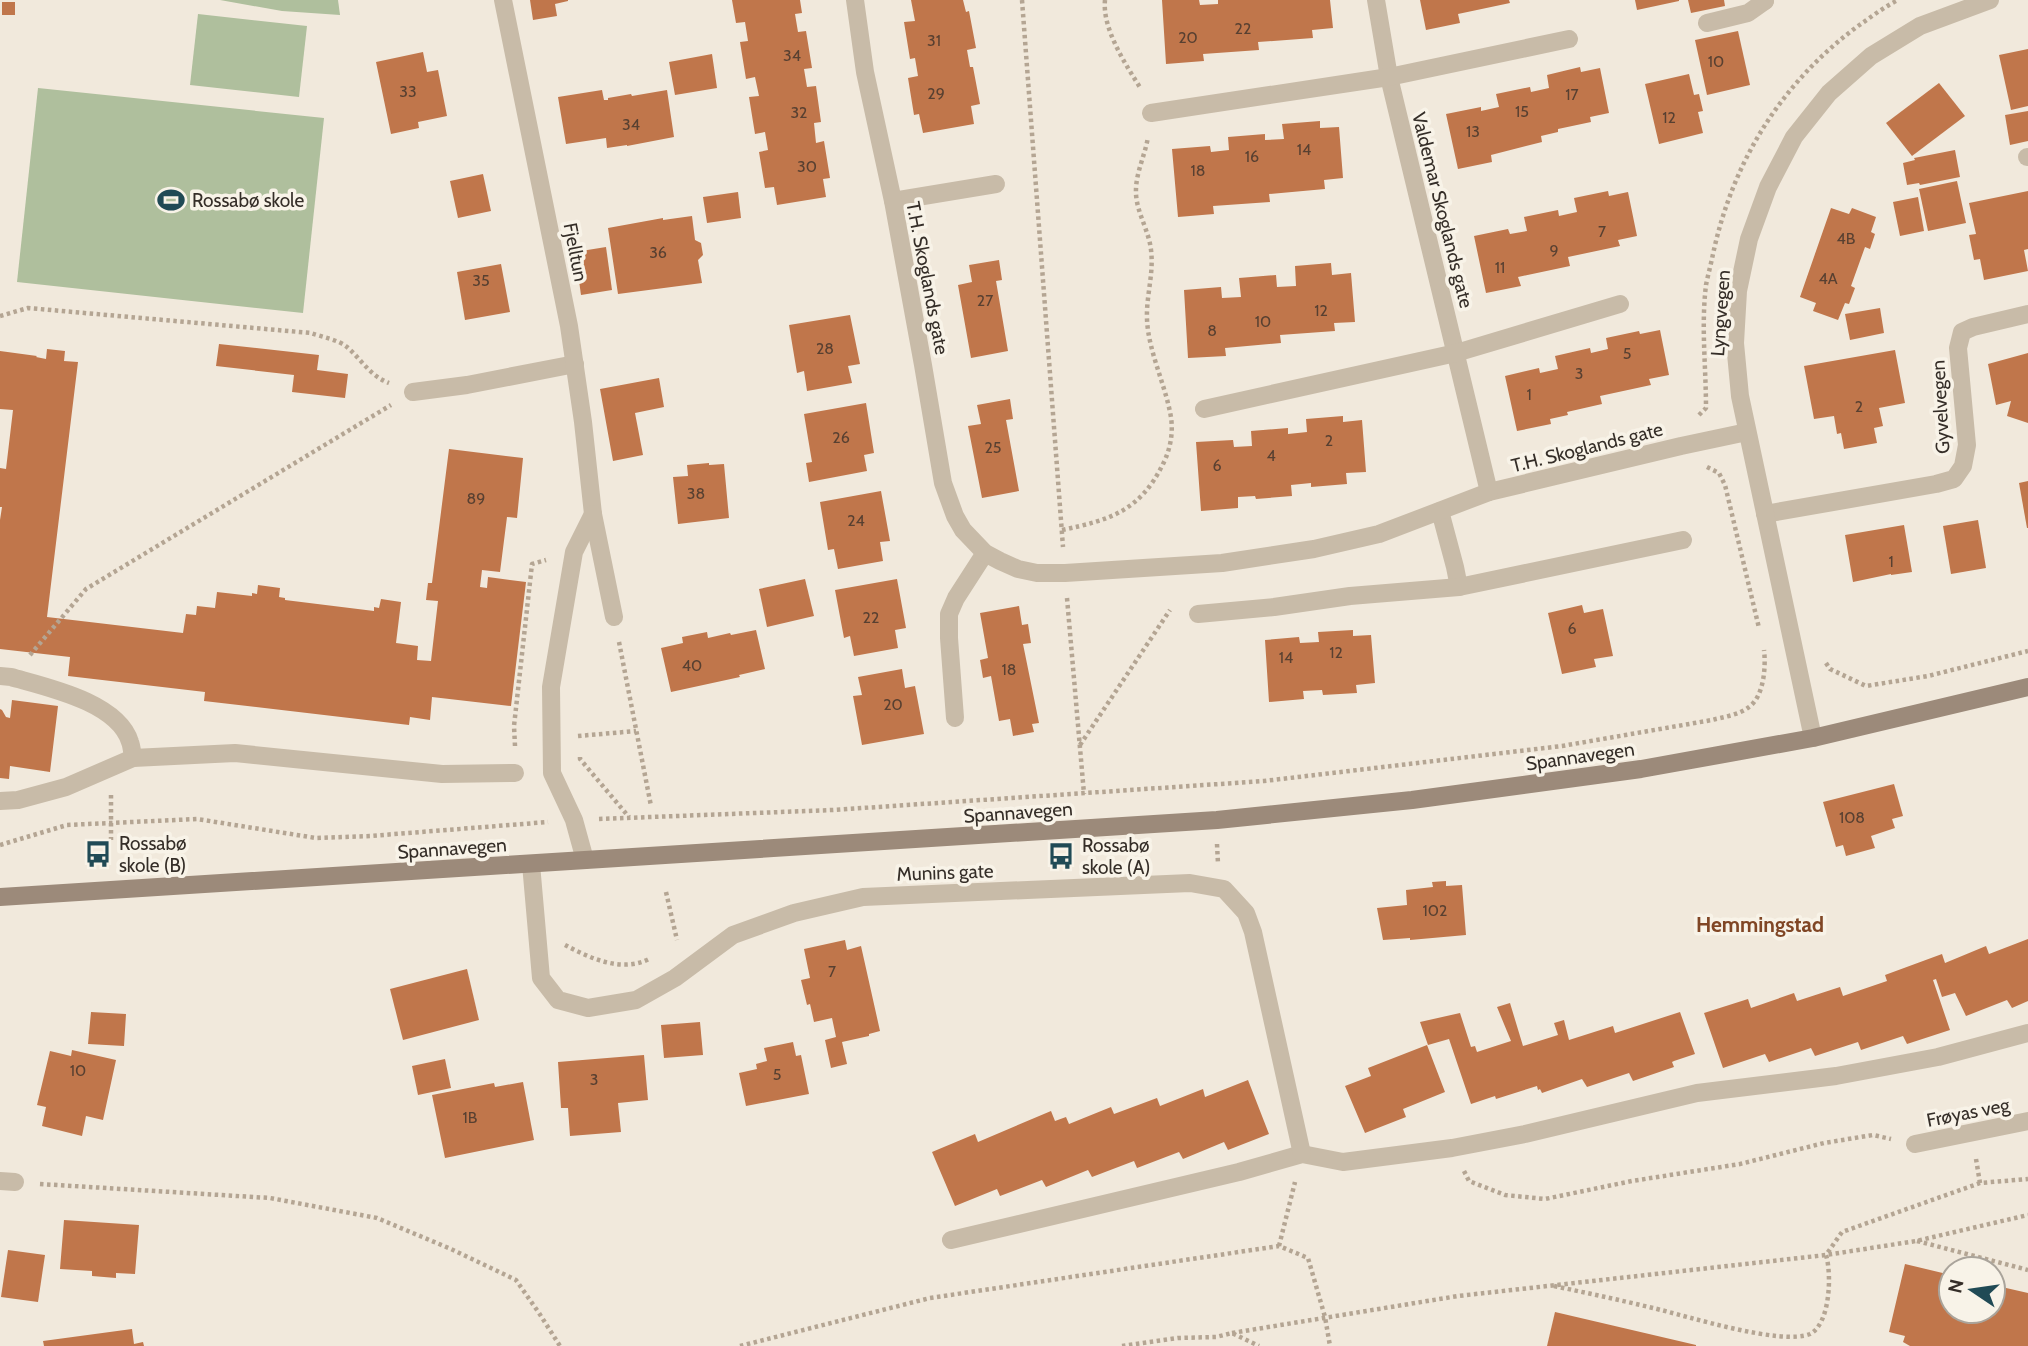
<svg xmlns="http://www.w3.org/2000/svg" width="2028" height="1346" font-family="Cabin,sans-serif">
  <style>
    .green { fill: #afbf9d }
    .building { fill: #c0764b }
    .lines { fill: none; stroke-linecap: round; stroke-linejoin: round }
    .path { stroke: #b4a593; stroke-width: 4.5; stroke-dasharray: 3.5 3.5; stroke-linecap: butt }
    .lane { stroke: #c8bba8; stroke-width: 18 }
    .street { stroke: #c8bba8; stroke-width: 18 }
    .secondary { stroke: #9c8a7a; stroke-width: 18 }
    .labels { text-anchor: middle; stroke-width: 7; stroke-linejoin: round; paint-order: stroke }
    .number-label { font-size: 16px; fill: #584031 }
    .poi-label { font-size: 19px; fill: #352e28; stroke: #f8f3e8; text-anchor: start }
    .street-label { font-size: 19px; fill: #352e28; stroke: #f8f3e8 }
    .neighbourhood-label { font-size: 21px; font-weight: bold; fill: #804625; stroke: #f8f3e8 }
  </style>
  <rect width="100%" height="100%" fill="#f1e9dc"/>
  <g class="green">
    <path d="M220,0H338L340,15L282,11Z"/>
    <path d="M198,14L307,26L299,97L190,85Z"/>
    <path d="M38,88L324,118L303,313L17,282Z"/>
  </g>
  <g class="building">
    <path d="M530,0H568V1L555,4L557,16L533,20Z"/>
    <path d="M732,0H800L802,13L795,14L798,32L806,31L812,68L804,69L807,87L816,86L821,122L814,123L816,143L824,141L830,178L823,179L826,197L777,205L774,187L765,188L759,152L768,150L765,132L755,134L749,97L759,96L755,77L746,79L740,42L748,41L745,22L736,23Z"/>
    <path d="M911,0H963L966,12L969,11L976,48L967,50L970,67H973L980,104L971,106L974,124L923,133L919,114L914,115L908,78L918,76L915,58L910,59L904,22L915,21Z"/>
    <path d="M1162,0H1199L1200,5L1218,4V0H1330L1333,28L1312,30L1313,38L1258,42L1259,50L1203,54L1204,61L1166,64Z"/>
    <path d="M1420,0H1509L1510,3L1458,14L1460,23L1426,30Z"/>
    <path d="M1635,0H1679V1L1637,10Z"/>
    <path d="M1688,0H1724L1725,6L1691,13Z"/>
    <rect x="2" y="2" width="13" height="13"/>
    <path d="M1738,31L1750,85L1707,95L1695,40Z"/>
    <path d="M2028,49V106L2011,110L1999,55Z"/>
    <path d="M423,52L427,72L438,70L447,116L418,122L419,128L391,134L376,62Z"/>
    <path d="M712,54L717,88L675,95L669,62Z"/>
    <path d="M1580,67L1581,72L1600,68L1609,113L1590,117L1591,122L1558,129V132L1541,136L1542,142L1491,155L1492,162L1458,169L1446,114L1481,107V111L1499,107L1496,94L1530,87L1531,92L1549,88L1547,75Z"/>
    <path d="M1689,74L1694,95L1699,94L1703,111L1698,112L1703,133L1659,144L1645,84Z"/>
    <path d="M1939,83L1965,116L1912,156L1886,123Z"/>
    <path d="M602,90L604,100H608V98L631,94L632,96L667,90L674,137L627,146V145L607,148L606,138L566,144L558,97Z"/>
    <path d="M2028,111V141L2010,145L2005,115Z"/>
    <path d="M1320,121V128L1339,127L1343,178L1324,180L1325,189L1269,194L1270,202L1213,206L1214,214L1178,217L1172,149L1210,146L1211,152L1229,150L1228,137L1265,134V140L1284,139L1282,124Z"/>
    <path d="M1955,150L1960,177L1920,185L1919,183L1907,185L1903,163L1915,160L1914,158Z"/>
    <path d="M483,174L491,211L458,218L450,181Z"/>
    <path d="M1957,181L1966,223L1928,231L1919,189Z"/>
    <path d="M1608,191L1609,196L1628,192L1637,236L1618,240L1620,246L1568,257L1570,266L1518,277L1521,286L1486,293L1474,236L1508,229L1510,234L1527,231L1524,217L1558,210L1559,216L1577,212L1574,198Z"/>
    <path d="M2028,191V249L2024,250L2028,271L1984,280L1980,259L1974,260L1969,235L1976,234L1969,203Z"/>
    <path d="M738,192L741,218L707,223L703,197Z"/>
    <path d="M1918,197L1924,231L1900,236L1893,202Z"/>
    <path d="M1831,208L1849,214L1852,208L1876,217L1871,232L1875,234L1870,249L1865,247L1851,286L1855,288L1849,304L1845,303L1838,320L1813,311L1816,303L1800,297Z"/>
    <path d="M692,216L695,240L701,243L703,255L698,260L702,283L618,294L608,228L663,218V220Z"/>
    <path d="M606,247L612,290L581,295L575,252Z"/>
    <path d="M999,260L1002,280L996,281L1008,351L971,358L958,285L972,282L969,265Z"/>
    <path d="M1331,263L1332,275L1351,273L1355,322L1334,323L1335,331L1280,335L1281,343L1225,348L1226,356L1188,358L1184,290L1221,287L1222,298L1241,297L1239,278L1276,275L1277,287L1296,286L1295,266Z"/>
    <path d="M501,264L510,312L465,320L457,272Z"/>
    <path d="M1880,308L1884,333L1850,340L1845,314Z"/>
    <path d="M850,315L860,364L848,366L852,383L807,391L804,371L797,373L789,325Z"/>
    <path d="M1660,330L1669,375L1649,379L1651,385L1600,396L1602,404L1567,412L1568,415L1550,419L1551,424L1517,431L1505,376L1539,368L1540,373L1558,369L1555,356L1590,348L1591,353L1608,349L1606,338L1639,331L1640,334Z"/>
    <path d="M219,344L319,355L317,370L348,374L345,398L292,392L294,375L216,366Z"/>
    <path d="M47,349L65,351L64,361L78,362L47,617L183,633L186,614L196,615L197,606L215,608L217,592L252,596V593L257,594L258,585L280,588L279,597L285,598V600L374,611V607L379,608L381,599L401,602L396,643L418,646L417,660L431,661L438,601L426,600L428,583H432L449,449L523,458L517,518L507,517L500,572L482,570L480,587L487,588L488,577L526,582L511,706L432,697L430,720L410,717L409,725L204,701L205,692L68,676L70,657L0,649V520L2,507H0V468L6,469L13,410L0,409V351L37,356L36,357L46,359Z"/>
    <path d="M1895,350L1905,403L1879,408L1883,426L1874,428L1877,443L1844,449L1841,433L1837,434L1834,416L1814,419L1804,366Z"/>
    <path d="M2028,353V423L2007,416L2011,401L1996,405L1988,364Z"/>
    <path d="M659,378L664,407L635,413L643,455L613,461L600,389Z"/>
    <path d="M1010,399L1013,419L1006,420L1019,491L982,498L968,426L981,424L977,405Z"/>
    <path d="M866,403L874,453L864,455L867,471L809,482L806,463L812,462L804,414Z"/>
    <path d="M1343,416V422L1362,420L1366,472L1346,473L1347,484L1311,487V483L1291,485L1292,496L1256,499L1255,496L1238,497V508L1201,511L1196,442L1233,440L1234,447L1252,446L1251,431L1288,428V434L1307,432L1306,419Z"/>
    <path d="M709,463V465L724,464L729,518L678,524L673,477L688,476L687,465Z"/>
    <path d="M2028,481V528H2027L2019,483Z"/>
    <path d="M881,491L890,541L880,542L883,561L838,569L834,549L828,550L820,502Z"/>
    <path d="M1978,520L1986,568L1951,574L1943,526Z"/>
    <path d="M1904,525L1912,572L1891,575V574L1853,582L1845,535Z"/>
    <path d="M805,579L814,616L767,627L759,589Z"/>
    <path d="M897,579L906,628L895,630L898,648L854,656L850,636L844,638L835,590Z"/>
    <path d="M1582,605L1584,613L1603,609L1613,656L1594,659L1596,667L1562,674L1548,613Z"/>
    <path d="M1019,606L1022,625L1028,624L1031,643L1023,644L1039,723L1032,724L1034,732L1013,736L1010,719L999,721L991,676L983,678L980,660L988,658L980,613Z"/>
    <path d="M756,630L765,669L739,675L740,677L671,692L661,648L683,643L682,637L707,632L708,638L730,633L731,635Z"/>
    <path d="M1353,630V636L1371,635L1375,683L1356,685L1357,693L1323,695L1322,690L1303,691L1304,699L1269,702L1265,640L1299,637L1300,643L1319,642L1318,632Z"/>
    <path d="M902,669L905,688L915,686L924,734L862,745L853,696L862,695L858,677Z"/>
    <path d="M12,700L58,706L50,772L10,766L9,779L0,778V709L2,710L6,717L10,718Z"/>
    <path d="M1894,784L1903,816L1892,819L1895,828L1871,836L1875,848L1846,856L1843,845L1836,847L1823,802Z"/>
    <path d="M1446,881V886L1462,885L1466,935L1410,940V938L1383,940L1377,908L1407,905L1406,890L1433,887L1432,882Z"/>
    <path d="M2028,939V1001L2012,1008L2007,1000L1966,1016L1955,993L1942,997L1936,979L1933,980L1950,1030L1907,1044L1903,1036L1861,1050L1858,1042L1815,1056L1811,1048L1769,1062L1765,1054L1723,1068L1704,1013L1748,999L1751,1008L1794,993L1797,1001L1840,987L1843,996L1887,981L1885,975L1942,954L1945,963L1986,946L1989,954Z"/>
    <path d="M845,940L847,950L861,946L880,1031L869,1034V1036L842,1042L847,1064L831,1068L825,1040L836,1037L832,1018L814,1022L810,1004L807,1005L801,980L810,978L804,949Z"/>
    <path d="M467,969L479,1020L403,1040L390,989Z"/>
    <path d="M1510,1003L1523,1046L1558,1035L1554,1023L1564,1020L1569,1040L1613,1026L1615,1033L1680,1012L1695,1054L1674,1061L1672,1062L1674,1067L1633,1081L1629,1073L1587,1087L1582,1079L1542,1093L1540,1089L1538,1090L1537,1086L1496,1099L1495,1096L1471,1104L1449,1039L1428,1045L1420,1022L1460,1013L1471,1047L1475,1046L1477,1052L1511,1041L1497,1007Z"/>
    <path d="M91,1012L126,1014L124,1046L88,1044Z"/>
    <path d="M700,1022L703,1055L664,1058L661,1025Z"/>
    <path d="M793,1042L796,1056L801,1055L809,1094L746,1106L739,1073L757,1069L756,1064L767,1061L764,1048Z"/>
    <path d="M1427,1045L1445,1092L1403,1109L1406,1117L1365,1133L1345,1086L1371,1076L1368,1068Z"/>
    <path d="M72,1050L116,1060L103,1120L86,1116L82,1136L42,1126L46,1107L37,1105L50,1051L71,1056Z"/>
    <path d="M644,1055L648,1100L618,1103L621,1132L570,1136L568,1108H561L558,1062Z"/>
    <path d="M445,1059L451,1088L418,1095L412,1066Z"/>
    <path d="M1248,1080L1269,1134L1228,1150L1224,1142L1183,1159L1179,1152L1137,1168L1134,1161L1092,1177L1088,1170L1046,1187L1042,1180L1000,1196L997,1189L955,1206L932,1152L975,1134L978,1142L1051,1111L1055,1121L1066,1117L1069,1124L1111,1107L1114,1114L1157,1098L1160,1106L1203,1089L1205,1097Z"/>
    <path d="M523,1082L534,1140L445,1158L432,1095L494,1083L495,1087Z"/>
    <path d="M64,1220L139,1225L135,1274L116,1273V1278L92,1276V1271L60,1269Z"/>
    <path d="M8,1250L45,1255L38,1302L1,1297Z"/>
    <path d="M1905,1264L1951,1275V1311H1993V1285L2028,1293V1346H1910L1903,1342L1905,1336L1889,1332Z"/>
    <path d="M1555,1312L1696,1345V1346H1547Z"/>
    <path d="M132,1329L134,1344L143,1342L144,1346H44L43,1341Z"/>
  </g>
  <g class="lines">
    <g class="path">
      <path d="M1022,0L1063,547"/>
      <path d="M1105,0C1102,29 1126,65 1141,89"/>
      <path d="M0,316L28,308L311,333C322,337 339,340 347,347C362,360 370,376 389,383"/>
      <path d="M1699,415L1706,408C1706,367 1701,326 1706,285C1708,275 1711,264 1713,254C1733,161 1781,83 1858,26C1871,17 1884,7 1898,0"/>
      <path d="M1707,467L1719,473L1725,485L1759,628"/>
      <path d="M1062,530C1110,520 1140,511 1163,464C1171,448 1174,430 1170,412C1164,382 1148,349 1147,319C1146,296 1154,274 1151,250C1149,231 1137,213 1136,194C1135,174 1145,156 1148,137"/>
      <path d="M1067,598L1084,794"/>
      <path d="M619,642L651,806"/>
      <path d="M30,655L86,589L391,405"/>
      <path d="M1826,663L1830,669L1866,686L1928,676L2028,651"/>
      <path d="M578,736L636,731"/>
      <path d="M1080,745L1170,610"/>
      <path d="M515,746L514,726L532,564L546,560"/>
      <path d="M580,757V759L629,817"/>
      <path d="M111,795V840"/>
      <path d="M599,819L833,810L1264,781L1562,746L1712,720C1723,717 1739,715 1749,707C1764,696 1766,667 1764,650"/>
      <path d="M1217,844L1218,864"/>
      <path d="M0,845L67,825L197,819L316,838L370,836L548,822"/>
      <path d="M666,892L677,940"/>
      <path d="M565,945C590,958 621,973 649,959"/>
      <path d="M1976,1159L1980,1183"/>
      <path d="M1464,1171L1469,1181L1505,1195L1545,1199L1632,1181L1740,1164L1824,1143L1873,1135L1891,1139"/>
      <path d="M40,1184L270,1198L377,1218L451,1249L516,1280L539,1313L560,1346"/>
      <path d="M1917,1241L2028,1270"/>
      <path d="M1279,1246L1295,1182"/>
      <path d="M1554,1286C1587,1293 1620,1300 1653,1308C1687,1316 1781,1346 1810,1334C1830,1324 1832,1275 1826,1255L1842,1232L1980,1183L2028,1179"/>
      <path d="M1232,1333L1458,1296L1826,1255L1916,1241L2028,1215"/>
      <path d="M740,1346L930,1298L1279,1246L1308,1258L1325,1317L1330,1346"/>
      <path d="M1122,1346L1178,1338L1216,1337L1232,1333L1259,1346"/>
    </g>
    <g class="lane">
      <path d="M1707,23L1748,13L1765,1"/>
      <path d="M893,201L996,184"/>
      <path d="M413,392L467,385L575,364"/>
      <path d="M1440,511L1455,567L1459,587"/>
      <path d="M1198,614L1274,607L1350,596L1459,587L1683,540"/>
      <path d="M0,676L11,677C46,687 118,702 130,742C132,747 132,753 133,758"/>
      <path d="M955,718L949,638V614L956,598L985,553"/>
      <path d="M0,801L18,800L66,787L133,758L235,753L442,774L515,773"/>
      <path d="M951,1240L1239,1172L1302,1154L1343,1162L1452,1148L1525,1134L1697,1093L1836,1076L1938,1057L2028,1033"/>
    </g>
    <g class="street">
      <path d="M503,0L569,326L583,422L593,514L614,617"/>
      <path d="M855,0L865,72L893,201L923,365L943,483L955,516L963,530L985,553L1000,561L1018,569L1037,573H1065L1222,563L1314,549L1379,534L1489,492L1681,446L1747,432"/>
      <path d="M1376,0L1389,77L1489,492"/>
      <path d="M1765,0V1"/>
      <path d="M1151,113L1389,77L1569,39"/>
      <path d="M2027,157H2028"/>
      <path d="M1204,409L1456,353L1620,304"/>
      <path d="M1765,514L1936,484L1954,479L1963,466L1967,445L1958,348L1962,332L1973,327L2028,314"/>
      <path d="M1813,738L1740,396L1735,343L1738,291L1749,239L1768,187L1794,137L1829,93L1871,56L1920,26L1990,0"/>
      <path d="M585,860L574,820L552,773L551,687L574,552L593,514"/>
      <path d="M531,864L541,978L558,1000L588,1008L636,1000L675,978L733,935L794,913L863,897L1190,883L1224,889L1246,913L1253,932L1302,1154"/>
      <path d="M1915,1144L2028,1121"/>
      <path d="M0,1181L15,1182"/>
    </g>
    <path class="secondary" d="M0,897L1217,820L1412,800L1641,769L1813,738L2028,687"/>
  </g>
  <defs>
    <symbol id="stadium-bare" viewBox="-9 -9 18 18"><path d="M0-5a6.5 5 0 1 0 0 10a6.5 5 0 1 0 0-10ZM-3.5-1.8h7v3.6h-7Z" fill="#204a55" stroke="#f8f3e8" stroke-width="2.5" paint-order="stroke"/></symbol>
    <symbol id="bus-bare" viewBox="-9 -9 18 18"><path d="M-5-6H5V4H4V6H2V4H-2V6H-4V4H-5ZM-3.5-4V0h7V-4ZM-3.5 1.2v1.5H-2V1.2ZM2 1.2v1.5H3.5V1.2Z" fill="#204a55" stroke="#f8f3e8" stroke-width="2.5" paint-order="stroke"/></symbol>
  </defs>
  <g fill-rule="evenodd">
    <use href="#stadium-bare" x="152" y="181" width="38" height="38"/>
    <use href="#bus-bare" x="79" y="835" width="38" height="38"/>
    <use href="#bus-bare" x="1042" y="837" width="38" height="38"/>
  </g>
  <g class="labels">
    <g class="number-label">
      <text x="1243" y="34">22</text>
      <text x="1188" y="43">20</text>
      <text x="934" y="46">31</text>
      <text x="792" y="61">34</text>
      <text x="1716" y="67">10</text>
      <text x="408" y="97">33</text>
      <text x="936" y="99">29</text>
      <text x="1572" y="100">17</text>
      <text x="1522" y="117">15</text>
      <text x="799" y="118">32</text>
      <text x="1669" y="123">12</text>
      <text x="631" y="130">34</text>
      <text x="1473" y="137">13</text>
      <text x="1304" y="155">14</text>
      <text x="1252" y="162">16</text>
      <text x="807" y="172">30</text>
      <text x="1198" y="176">18</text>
      <text x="1602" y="237">7</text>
      <text x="1846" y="244">4B</text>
      <text x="1554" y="256">9</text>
      <text x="658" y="258">36</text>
      <text x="1500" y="273">11</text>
      <text x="1828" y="284">4A</text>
      <text x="481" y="286">35</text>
      <text x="985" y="306">27</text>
      <text x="1321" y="316">12</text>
      <text x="1263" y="327">10</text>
      <text x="1212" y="336">8</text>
      <text x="825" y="354">28</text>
      <text x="1627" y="359">5</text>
      <text x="1579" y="379">3</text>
      <text x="1529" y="400">1</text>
      <text x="1859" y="412">2</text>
      <text x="841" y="443">26</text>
      <text x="1329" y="446">2</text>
      <text x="993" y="453">25</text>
      <text x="1271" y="461">4</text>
      <text x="1217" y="471">6</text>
      <text x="696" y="499">38</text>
      <text x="476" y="504">89</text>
      <text x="856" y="526">24</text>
      <text x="1891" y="567">1</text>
      <text x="871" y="623">22</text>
      <text x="1572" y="634">6</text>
      <text x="1336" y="658">12</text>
      <text x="1286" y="663">14</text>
      <text x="692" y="671">40</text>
      <text x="1009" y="675">18</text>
      <text x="893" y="710">20</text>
      <text x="1852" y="823">108</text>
      <text x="1435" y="916">102</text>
      <text x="832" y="977">7</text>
      <text x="78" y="1076">10</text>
      <text x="777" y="1080">5</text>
      <text x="594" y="1085">3</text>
      <text x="470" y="1123">1B</text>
    </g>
    <g class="poi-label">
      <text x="192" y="207">Rossabø skole</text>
      <text x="119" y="850">Rossabø<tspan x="119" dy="22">skole (B)</tspan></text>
      <text x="1082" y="852">Rossabø<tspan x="1082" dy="22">skole (A)</tspan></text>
    </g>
    <g class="street-label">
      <text transform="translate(1443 210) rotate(76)" y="7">Valdemar Skoglands gate</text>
      <text transform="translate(576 252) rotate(79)" y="7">Fjelltun</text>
      <text transform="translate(928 278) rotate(79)" y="7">T.H. Skoglands gate</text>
      <text transform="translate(1720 313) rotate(-86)" y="7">Lyngvegen</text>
      <text transform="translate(1940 407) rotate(-93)" y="7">Gyvelvegen</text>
      <text transform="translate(1587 447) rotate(-14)" y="7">T.H. Skoglands gate</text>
      <text transform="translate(1580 756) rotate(-8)" y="7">Spannavegen</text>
      <text transform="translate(1018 812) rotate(-4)" y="7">Spannavegen</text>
      <text transform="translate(452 848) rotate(-4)" y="7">Spannavegen</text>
      <text transform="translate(945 872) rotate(-2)" y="7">Munins gate</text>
      <text transform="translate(1968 1112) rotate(-11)" y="7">Frøyas veg</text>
    </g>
    <g class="neighbourhood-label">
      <text x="1760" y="932">Hemmingstad</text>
    </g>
  </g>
  <g transform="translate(1972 1290) rotate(283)"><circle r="33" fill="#f8f3e8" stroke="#aaa49b" stroke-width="2"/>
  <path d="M0-5L12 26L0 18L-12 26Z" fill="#204a55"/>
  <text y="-10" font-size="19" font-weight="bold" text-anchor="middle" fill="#352e28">N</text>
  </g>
</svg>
